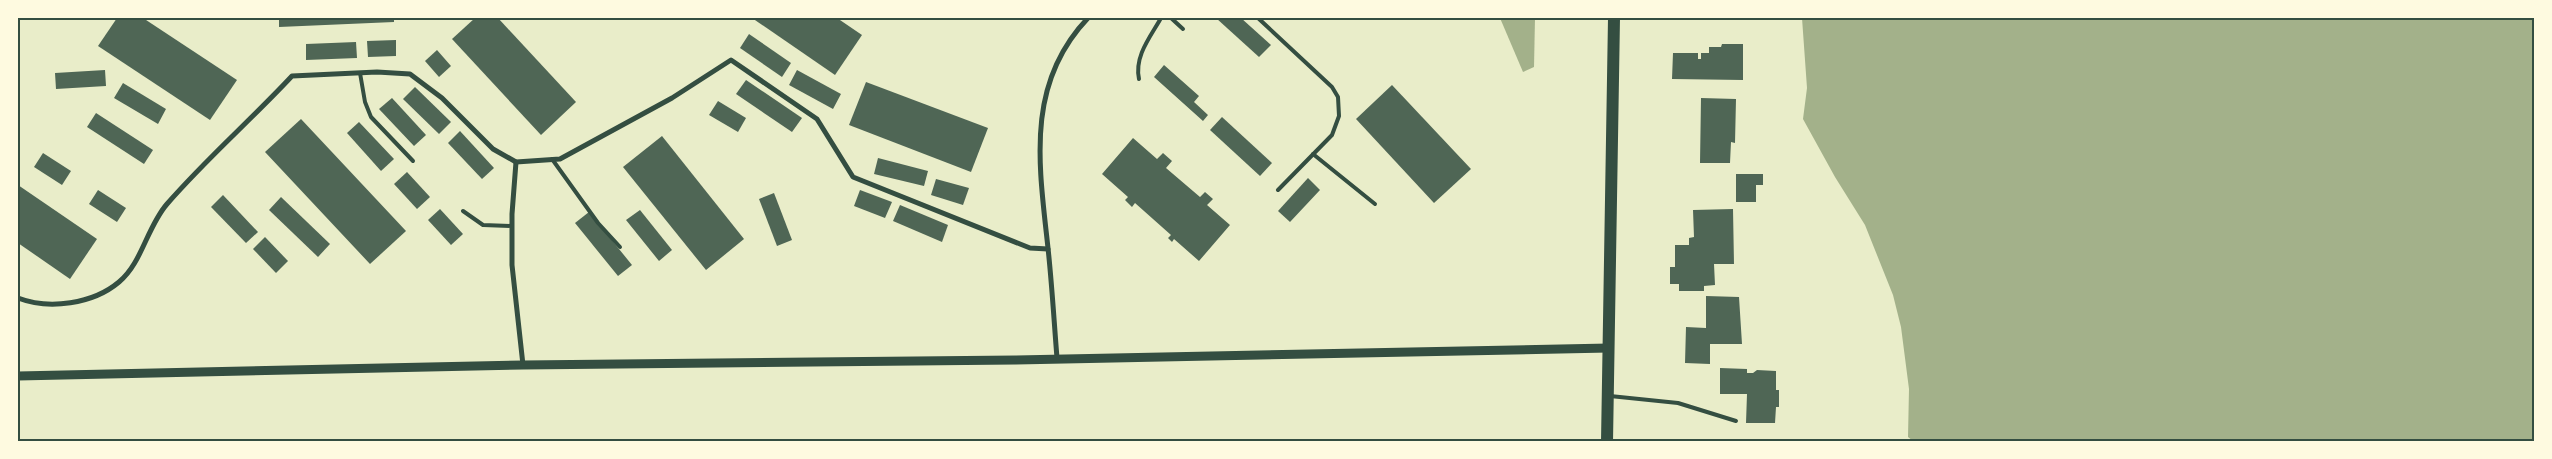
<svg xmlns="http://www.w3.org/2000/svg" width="2552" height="459" font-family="'Golos Text',sans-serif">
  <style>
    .water { fill: #a3b18a }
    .building { fill: #4f6655 }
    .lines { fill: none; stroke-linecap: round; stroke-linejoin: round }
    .service { stroke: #344e41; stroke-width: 4 }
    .minor { stroke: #344e41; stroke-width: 5 }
    .tertiary { stroke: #344e41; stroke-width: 9 }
    .primary { stroke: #344e41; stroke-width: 12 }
    .neatline { fill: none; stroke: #344e41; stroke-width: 2 }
  </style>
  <rect width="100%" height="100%" fill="#e9edc9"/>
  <g class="water">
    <path d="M1500,18H1535L1534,67L1523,72Z"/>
    <path d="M1802,18H2534V441H1913L1908,437L1909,389L1901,327L1893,295L1865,225L1835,177L1803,119L1807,88Z"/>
  </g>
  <g class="building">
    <path d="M117,18H143L237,80L210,120L98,46Z"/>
    <path d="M279,18H394V22L279,27Z"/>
    <path d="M475,18H498L576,102L541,135L452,39Z"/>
    <path d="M752,18H837L862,35L835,75Z"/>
    <path d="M1216,18H1241L1271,45L1259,57Z"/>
    <path d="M749,34L791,63L782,77L740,48Z"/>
    <path d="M396,40V56L368,57L367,41Z"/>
    <path d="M356,42L357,58L306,60V44Z"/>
    <path d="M1722,44H1743V80L1672,79L1673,53H1698V59H1701V53H1709V47H1721Z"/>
    <path d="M437,50L451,66L439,77L425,61Z"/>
    <path d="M1164,65L1199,96L1194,102L1208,115L1203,121L1154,77Z"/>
    <path d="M105,70L106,86L56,89L55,73Z"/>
    <path d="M797,70L841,94L833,109L789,85Z"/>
    <path d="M746,80L802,118L792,132L736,94Z"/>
    <path d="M866,82L988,128L971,172L849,125Z"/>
    <path d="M123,83L166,109L158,124L114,98Z"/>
    <path d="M1392,85L1471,169L1434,203L1356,119Z"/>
    <path d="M415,87L451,122L439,134L403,99Z"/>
    <path d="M392,98L426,135L414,146L379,109Z"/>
    <path d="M1701,98L1736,99L1735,143L1731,142L1730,163H1700Z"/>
    <path d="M718,101L746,118L738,132L709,115Z"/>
    <path d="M96,113L153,150L144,164L87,127Z"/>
    <path d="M1222,117L1272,163L1260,176L1210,130Z"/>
    <path d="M301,119L406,231L370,264L265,152Z"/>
    <path d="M359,122L394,159L381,171L347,133Z"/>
    <path d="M460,131L494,168L482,179L448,143Z"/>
    <path d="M662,136L744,239L706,270L623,167Z"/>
    <path d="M1133,138L1157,159L1163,153L1172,161L1166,168L1200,197L1205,192L1213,199L1207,205L1230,225L1199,261L1174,239L1172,242L1168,238L1171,235L1135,203L1132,207L1125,200L1128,197L1102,174Z"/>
    <path d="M43,153L71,171L62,185L34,167Z"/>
    <path d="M878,158L928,171L924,186L874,174Z"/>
    <path d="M407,172L430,197L417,209L394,184Z"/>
    <path d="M1736,174H1763V185H1756V202H1736Z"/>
    <path d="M1308,178L1320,190L1290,222L1278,211Z"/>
    <path d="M936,179L969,188L963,205L931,195Z"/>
    <path d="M18,185L97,239L70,279L18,243Z"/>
    <path d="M98,190L126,208L117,222L89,204Z"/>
    <path d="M860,190L892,202L885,218L854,206Z"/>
    <path d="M774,193L792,240L777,246L759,199Z"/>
    <path d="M223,195L258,232L246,243L211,207Z"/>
    <path d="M281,197L330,244L318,257L269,210Z"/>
    <path d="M900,205L948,225L942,242L893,221Z"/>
    <path d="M440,209L463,234L451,245L428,220Z"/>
    <path d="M1733,209L1734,264H1714L1715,285L1704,286V291H1679V284H1670V267H1675V245H1689V238L1694,237L1693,210Z"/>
    <path d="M640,210L672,250L659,261L626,220Z"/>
    <path d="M589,212L632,265L618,276L575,223Z"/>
    <path d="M265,237L288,261L276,273L253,249Z"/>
    <path d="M1706,296L1739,297L1742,344H1710V364L1685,363L1686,327L1706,328Z"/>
    <path d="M1720,368L1747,369V373H1753L1757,370L1776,371V390H1779V407H1776L1775,423H1746L1747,394H1720Z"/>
    <rect x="1709" y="439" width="45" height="3"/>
  </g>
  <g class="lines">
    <g class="service">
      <path d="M1171,18L1183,29"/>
      <path d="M1258,18L1332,87L1338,97L1339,116L1332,135L1278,190"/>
      <path d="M360,73L365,102L371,117L413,161"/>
      <path d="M1139,79C1134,56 1151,36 1161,18"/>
      <path d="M1313,154L1375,204"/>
      <path d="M552,159L598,223L620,247"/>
      <path d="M463,211L483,225L512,226"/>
      <path d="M1610,396L1678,403L1736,421"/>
    </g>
    <g class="minor">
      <path d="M516,162L512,214V265L523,365"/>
      <path d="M18,298C49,310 93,304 119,282C142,263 147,227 167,204C206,159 251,120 292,76L377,72L410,74L442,98L493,149L516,162L560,159L672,98L731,60L817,119L853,177L1030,248L1048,249"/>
      <path d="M1057,358C1054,321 1052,285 1048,248C1039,165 1025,84 1088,18"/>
    </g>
    <path class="tertiary" d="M18,376L523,365L1016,360L1609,348"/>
    <path class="primary" d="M1607,442L1614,18"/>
  </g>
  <rect width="2552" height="459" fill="none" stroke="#fefae0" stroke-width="38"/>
  <rect x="19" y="19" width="2514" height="421" class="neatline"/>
</svg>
